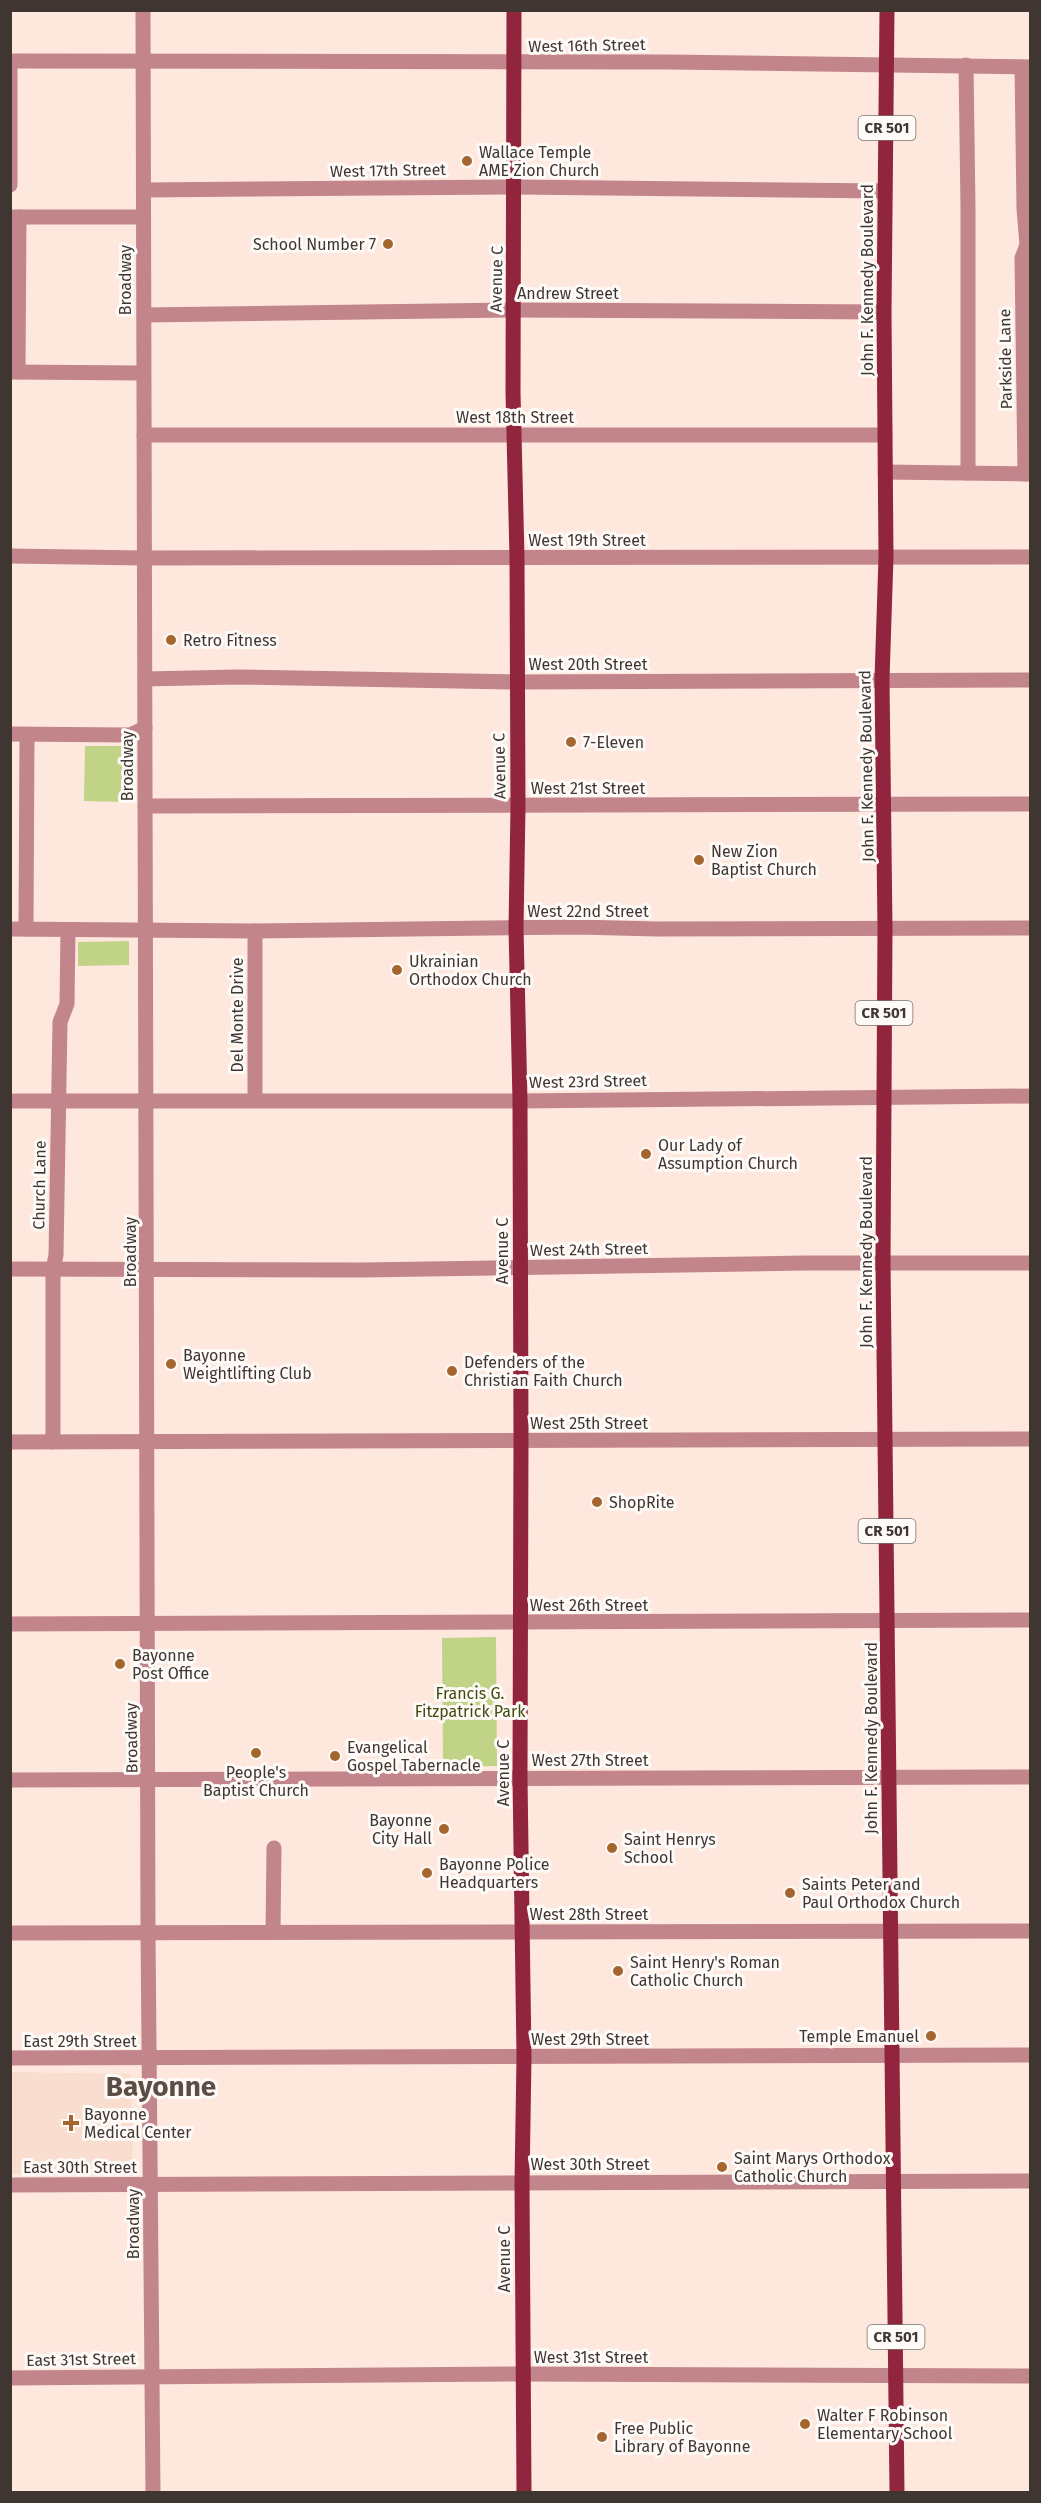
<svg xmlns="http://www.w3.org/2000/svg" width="1041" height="2503" font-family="'Fira Sans',sans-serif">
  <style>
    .built { fill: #f9ddce }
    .green { fill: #c0d386 }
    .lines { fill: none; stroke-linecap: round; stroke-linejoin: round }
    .minor { stroke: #c3858c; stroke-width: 15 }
    .major { stroke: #92253e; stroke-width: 15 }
    .poi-dot { fill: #a5662e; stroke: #fefaf7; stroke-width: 2 }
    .labels { text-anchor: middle; stroke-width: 6; stroke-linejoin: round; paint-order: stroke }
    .shield { fill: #fefaf7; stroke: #78716d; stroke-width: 1.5 }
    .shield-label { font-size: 15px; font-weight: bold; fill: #3f3632 }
    .street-label { font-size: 16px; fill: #3f3632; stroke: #fefaf7 }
    .poi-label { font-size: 16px; fill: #3f3632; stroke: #fefaf7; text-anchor: start }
    .park-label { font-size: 16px; fill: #3f4a0c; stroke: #fefaf7 }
    .town-label { font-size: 28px; font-weight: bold; fill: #5e4d44; stroke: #fefaf7 }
  </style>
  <rect width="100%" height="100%" fill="#fee8de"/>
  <path class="built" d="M11,2072L131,2074L133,2172L11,2174Z"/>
  <g class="green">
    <path d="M85,746H128L127,802L84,801Z"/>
    <path d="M129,941V965L78,966V942Z"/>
    <path d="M496,1637L497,1766L443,1767L442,1638Z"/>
  </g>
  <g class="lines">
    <g class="minor">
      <path d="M143,10L148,1932L153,2492"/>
      <path d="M10,61L669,62L1030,67"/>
      <path d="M966,65L968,208V473"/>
      <path d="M10,66V185"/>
      <path d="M1022,67L1024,209L1027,245L1030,253"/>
      <path d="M144,190L515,187L885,191"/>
      <path d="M11,217H143"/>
      <path d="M144,315L514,310L884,312"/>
      <path d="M10,372L143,373"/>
      <path d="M18,372L19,217"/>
      <path d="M144,435H885"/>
      <path d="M885,472L1030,474"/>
      <path d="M1025,474L1022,258L1027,245"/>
      <path d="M10,556L144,558L1030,557"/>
      <path d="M145,679L237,677L517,682L1030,680"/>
      <path d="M10,734L130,735L145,728"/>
      <path d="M145,806L1030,804"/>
      <path d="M10,929L255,931L577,927L657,929L1030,928"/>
      <path d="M26,929L27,735"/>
      <path d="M255,1100V931"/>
      <path d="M10,1101H520L1030,1096"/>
      <path d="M10,1269L362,1270L805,1263H1030"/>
      <path d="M10,1442L1030,1439"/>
      <path d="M53,1442V1269L56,1255L60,1022L67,1004L68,930"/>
      <path d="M10,1624L1030,1620"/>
      <path d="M10,1780L1030,1777"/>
      <path d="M273,1932L274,1848"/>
      <path d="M10,1933L1030,1931"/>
      <path d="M10,2058L1030,2055"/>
      <path d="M10,2185L1030,2181"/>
      <path d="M10,2378L523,2374L1030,2376"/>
    </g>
    <g class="major">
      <path d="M514,10L513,392L517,558L518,807L516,928L520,1101L521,1441L520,1778L524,2057L522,2183L524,2492"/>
      <path d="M887,10L884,312L886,557L882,679L885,929L883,1263L897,2492"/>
    </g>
  </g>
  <g class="poi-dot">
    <circle cx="467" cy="161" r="6"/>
    <circle cx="388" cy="244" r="6"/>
    <circle cx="171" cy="640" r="6"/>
    <circle cx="571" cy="742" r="6"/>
    <circle cx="699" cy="860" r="6"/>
    <circle cx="397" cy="970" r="6"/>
    <circle cx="646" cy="1154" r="6"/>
    <circle cx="171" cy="1364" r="6"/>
    <circle cx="452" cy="1371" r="6"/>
    <circle cx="597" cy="1502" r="6"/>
    <circle cx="120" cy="1664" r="6"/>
    <circle cx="256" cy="1753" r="6"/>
    <circle cx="335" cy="1756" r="6"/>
    <circle cx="444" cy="1829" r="6"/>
    <circle cx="612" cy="1848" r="6"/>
    <circle cx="427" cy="1873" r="6"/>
    <circle cx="790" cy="1893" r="6"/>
    <circle cx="618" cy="1971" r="6"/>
    <circle cx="931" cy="2036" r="6"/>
    <path d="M68 2114h6v6h6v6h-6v6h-6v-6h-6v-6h6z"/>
    <circle cx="722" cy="2167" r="6"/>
    <circle cx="805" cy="2424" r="6"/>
    <circle cx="602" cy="2437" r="6"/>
  </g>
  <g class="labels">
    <g class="shield">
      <rect x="858.5" y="116" width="57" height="24" rx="4.5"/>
      <rect x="855.5" y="1001" width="57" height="24" rx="4.5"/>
      <rect x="858.5" y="1519" width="57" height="24" rx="4.5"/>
      <rect x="867.5" y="2325" width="57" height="24" rx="4.5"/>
    </g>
    <g class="shield-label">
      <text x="887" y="133">CR 501</text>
      <text x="884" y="1018">CR 501</text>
      <text x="887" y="1536">CR 501</text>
      <text x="896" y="2342">CR 501</text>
    </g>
    <g class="street-label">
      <text transform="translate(587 45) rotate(-1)" y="6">West 16th Street</text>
      <text transform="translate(388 170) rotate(-1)" y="6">West 17th Street</text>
      <text transform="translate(496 279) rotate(-89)" y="6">Avenue C</text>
      <text transform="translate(125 280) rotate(-90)" y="6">Broadway</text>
      <text transform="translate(867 280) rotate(-90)" y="6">John F. Kennedy Boulevard</text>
      <text x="568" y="299">Andrew Street</text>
      <text transform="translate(1005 359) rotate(-91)" y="6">Parkside Lane</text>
      <text x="515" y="423">West 18th Street</text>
      <text x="587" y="546">West 19th Street</text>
      <text x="588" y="670">West 20th Street</text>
      <text transform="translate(127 766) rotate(-90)" y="6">Broadway</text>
      <text transform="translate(499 766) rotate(-91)" y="6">Avenue C</text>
      <text transform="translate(866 766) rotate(-91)" y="6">John F. Kennedy Boulevard</text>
      <text x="588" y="794">West 21st Street</text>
      <text x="588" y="917">West 22nd Street</text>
      <text transform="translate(237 1015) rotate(-90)" y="6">Del Monte Drive</text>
      <text transform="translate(588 1081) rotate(-1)" y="6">West 23rd Street</text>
      <text transform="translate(39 1185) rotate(-89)" y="6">Church Lane</text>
      <text transform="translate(589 1249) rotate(-1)" y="6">West 24th Street</text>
      <text transform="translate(502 1251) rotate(-90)" y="6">Avenue C</text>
      <text transform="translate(130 1252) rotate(-90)" y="6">Broadway</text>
      <text transform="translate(866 1252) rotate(-90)" y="6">John F. Kennedy Boulevard</text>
      <text x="589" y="1429">West 25th Street</text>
      <text x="589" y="1611">West 26th Street</text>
      <text transform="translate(131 1738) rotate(-91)" y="6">Broadway</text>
      <text transform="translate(871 1738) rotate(-90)" y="6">John F. Kennedy Boulevard</text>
      <text x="590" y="1766">West 27th Street</text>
      <text transform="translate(503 1773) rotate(-90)" y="6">Avenue C</text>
      <text x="589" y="1920">West 28th Street</text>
      <text x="590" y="2045">West 29th Street</text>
      <text x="80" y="2047">East 29th Street</text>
      <text x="590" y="2170">West 30th Street</text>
      <text x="80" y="2173">East 30th Street</text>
      <text transform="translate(133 2224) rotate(-90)" y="6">Broadway</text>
      <text transform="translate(504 2259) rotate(-90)" y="6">Avenue C</text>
      <text x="591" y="2363">West 31st Street</text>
      <text transform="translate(81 2359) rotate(-1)" y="6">East 31st Street</text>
    </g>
    <g class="poi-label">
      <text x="479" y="158">Wallace Temple<tspan x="479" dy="18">AME Zion Church</tspan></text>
      <text x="376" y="250" text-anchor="end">School Number 7</text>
      <text x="183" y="646">Retro Fitness</text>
      <text x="583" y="748">7-Eleven</text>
      <text x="711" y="857">New Zion<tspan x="711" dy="18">Baptist Church</tspan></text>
      <text x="409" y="967">Ukrainian<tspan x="409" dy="18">Orthodox Church</tspan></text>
      <text x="658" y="1151">Our Lady of<tspan x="658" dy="18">Assumption Church</tspan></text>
      <text x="183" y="1361">Bayonne<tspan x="183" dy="18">Weightlifting Club</tspan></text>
      <text x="464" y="1368">Defenders of the<tspan x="464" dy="18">Christian Faith Church</tspan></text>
      <text x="609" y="1508">ShopRite</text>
      <text x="132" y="1661">Bayonne<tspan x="132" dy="18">Post Office</tspan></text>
      <text x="347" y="1753">Evangelical<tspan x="347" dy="18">Gospel Tabernacle</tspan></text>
      <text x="256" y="1778" text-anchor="middle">People's<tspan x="256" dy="18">Baptist Church</tspan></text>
      <text x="432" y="1826" text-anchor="end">Bayonne<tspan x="432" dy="18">City Hall</tspan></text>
      <text x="624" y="1845">Saint Henrys<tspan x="624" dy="18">School</tspan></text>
      <text x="439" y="1870">Bayonne Police<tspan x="439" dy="18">Headquarters</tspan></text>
      <text x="802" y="1890">Saints Peter and<tspan x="802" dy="18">Paul Orthodox Church</tspan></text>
      <text x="630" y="1968">Saint Henry's Roman<tspan x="630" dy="18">Catholic Church</tspan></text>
      <text x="919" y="2042" text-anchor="end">Temple Emanuel</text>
      <text x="84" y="2120">Bayonne<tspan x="84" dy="18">Medical Center</tspan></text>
      <text x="734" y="2164">Saint Marys Orthodox<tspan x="734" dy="18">Catholic Church</tspan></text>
      <text x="817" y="2421">Walter F Robinson<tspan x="817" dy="18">Elementary School</tspan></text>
      <text x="614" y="2434">Free Public<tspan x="614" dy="18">Library of Bayonne</tspan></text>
    </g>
    <g class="park-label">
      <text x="470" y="1699">Francis G.<tspan x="470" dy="18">Fitzpatrick Park</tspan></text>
    </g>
    <g class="town-label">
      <text x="161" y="2096">Bayonne</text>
    </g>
  </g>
  <rect width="1041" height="2503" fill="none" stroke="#3f3632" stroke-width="24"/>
</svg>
